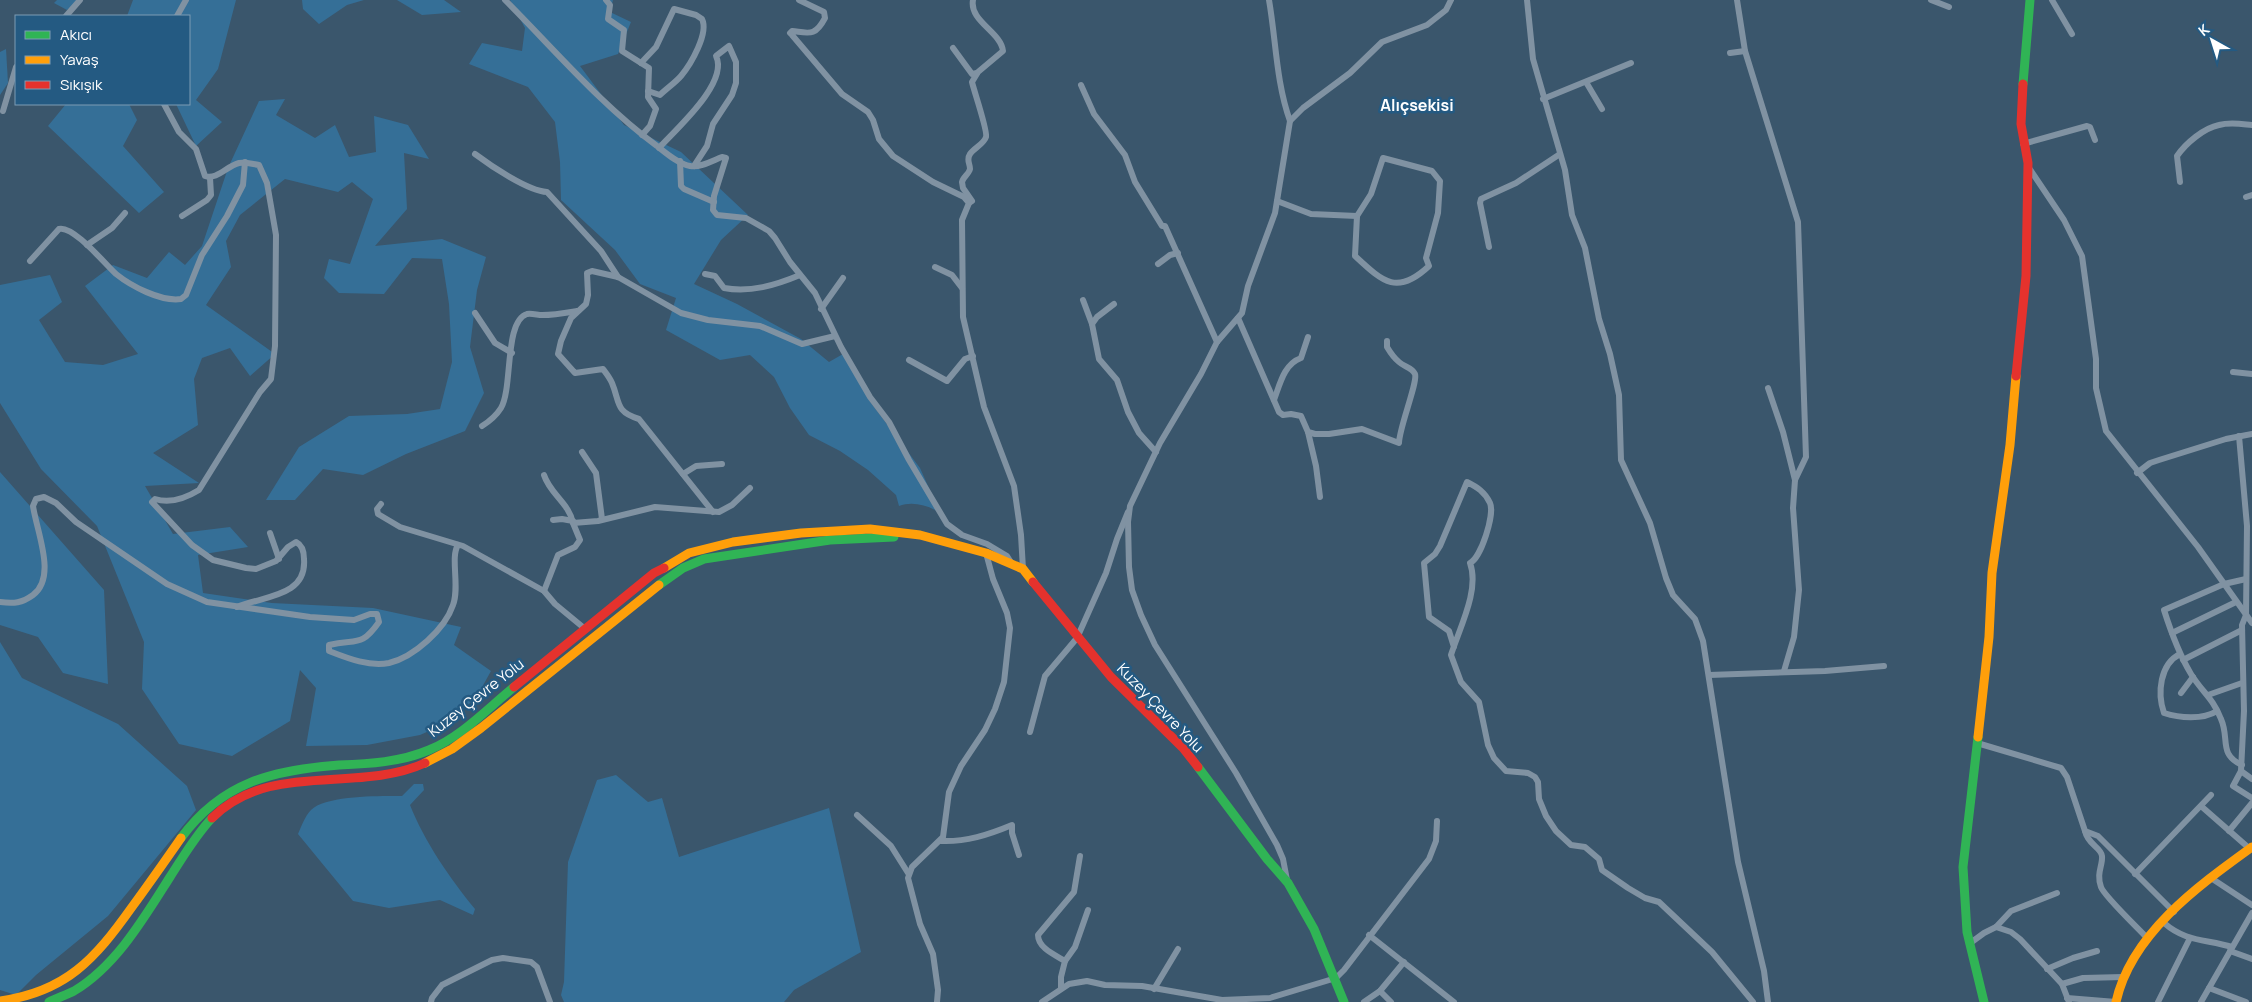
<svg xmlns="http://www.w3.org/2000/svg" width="2252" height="1002" font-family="Manrope,sans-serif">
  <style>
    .green { fill: #356f97 }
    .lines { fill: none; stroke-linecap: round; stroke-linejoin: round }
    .street { stroke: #8092a2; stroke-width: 6 }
    .fast { stroke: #30b455; stroke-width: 9 }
    .slow { stroke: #ff9f0a; stroke-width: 9 }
    .jam { stroke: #e5322d; stroke-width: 9 }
    .labels { text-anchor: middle; stroke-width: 5; stroke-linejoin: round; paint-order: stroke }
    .street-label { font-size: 15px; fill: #fff; stroke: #245a82 }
    .neighbourhood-label { font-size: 16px; font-weight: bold; fill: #fff; stroke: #245a82 }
  </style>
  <rect width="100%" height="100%" fill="#3a566c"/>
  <g class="green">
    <path d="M57,0H80L67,10L54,3Z"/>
    <path d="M133,0H236L218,69L196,100L222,122L196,146L176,104H189V16H127Z"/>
    <path d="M302,0H364L347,5L319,24L303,9Z"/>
    <path d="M397,0H444L461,12L422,15Z"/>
    <path d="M510,0H613L610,12L631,22L618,54L580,66L624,125L681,152L748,215L721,240L694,284L737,304L801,339L829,362L843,354L871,403L920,468L940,513C928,505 912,501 899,506L896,495L868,470L840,451L809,435L790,408L774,377L750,355L720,360L666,330L676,298L640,284L615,250L561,200L560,162L555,122L528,87L469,64L482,43L522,51L525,28Z"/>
    <path d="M6,49L8,83L0,95V52Z"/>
    <path d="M285,99L276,115L315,138L335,125L349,157L376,152L374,116L408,125L429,159L404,153L407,209L375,246L442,239L486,257L477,290L470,347L484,393L465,431L406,454L363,475L323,469L295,500H266L299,447L349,416L407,414L440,409L452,362L449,304L442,259L412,258L384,294L339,293L324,278L329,259L350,264L373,199L352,182L338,192L285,179L240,215L226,241L231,267L206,305L275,354L250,376L230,348L202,358L194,379L198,425L153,453L199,483L145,486L173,534L230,527L248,547L198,555L203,593L272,603L373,608L461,627L454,645L491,671L476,698L447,723L420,735L367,745L306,746L316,688L300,670L290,721L232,756L179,744L142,689L144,642L97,526L41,469L0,403V285L50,275L62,302L39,320L65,362L103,365L138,354L85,286L113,265L147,278L169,252L185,265L202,246L228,168L259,101Z"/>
    <path d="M66,104H129L137,120L123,146L164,192L139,213L48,126Z"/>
    <path d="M0,472L104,590L108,684L63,673L38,637L0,625Z"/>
    <path d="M0,642L22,678L118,724L187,786L196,810L108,916L36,975L16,995L0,990Z"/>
    <path d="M616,775L648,802L662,798L679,857L829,808L861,952L794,990L784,1002H564L561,995L564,982L568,862L597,780Z"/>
    <path d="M414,784H423L424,790L410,805C424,841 451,880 475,909L473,915L440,900L389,908L353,901L298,834C301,827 305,816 311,810C326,795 381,796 402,796Z"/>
  </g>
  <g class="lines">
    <g class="street">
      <path d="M505,0C554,49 600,104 657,146C666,153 678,164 690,166C700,168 712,161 722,157L726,158L714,196L713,210L717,215L746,218L769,231L775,238L790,262L815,293L841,347L870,397L889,422L909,460L947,524L962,535L987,544L1007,556L1012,564"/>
      <path d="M606,0L610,5L608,19L624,30L622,51L649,68L648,97L656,109L650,126L642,135"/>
      <path d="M799,0L824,12L825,18C815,37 809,33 792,31L790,33L792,35L842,94L868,112L873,120L879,139L893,156L933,182L964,197L969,203L962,220L963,317L984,407L1014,486L1021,535L1023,569"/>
      <path d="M1269,0C1276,40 1276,82 1290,121"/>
      <path d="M1527,0L1533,59L1565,170L1572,215L1585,248L1599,319L1610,354L1619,395L1621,460L1650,523L1666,578L1673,595L1695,619L1703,641L1738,862L1764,971L1768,1002"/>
      <path d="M1737,0L1745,51L1798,222L1806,457L1795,480L1793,508L1799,590L1794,637L1784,671"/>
      <path d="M1931,0L1949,7"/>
      <path d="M2052,0L2072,34"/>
      <path d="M66,16L80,0"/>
      <path d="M177,16L186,0"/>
      <path d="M953,48L972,74L977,73"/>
      <path d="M1730,53L1745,51"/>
      <path d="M641,63L656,47L674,9L696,15L702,19C709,33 691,64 681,76C675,83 667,88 660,95L648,91"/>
      <path d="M1586,82L1602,109"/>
      <path d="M1081,85L1094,114L1125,155L1135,182L1162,226H1165L1217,342"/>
      <path d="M1543,99L1631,63"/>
      <path d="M164,104L179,132L196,149L205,176C217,180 227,166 239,163C246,162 252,164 259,165L267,183L276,235L275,346L271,379L260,392L199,490C186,498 170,504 155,499L152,502L192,545L213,560L246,568L256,569L276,561L288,547L296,542C302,545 304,552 304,559C307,597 263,596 237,607"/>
      <path d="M3,111L16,67"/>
      <path d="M2023,144L2087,126L2090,127L2095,140"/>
      <path d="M659,148C676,129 729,83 716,56L729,46L736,62V83L732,95L713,124L707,146L694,166"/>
      <path d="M475,154C491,166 528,191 547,192L601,251L618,277"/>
      <path d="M1383,158L1432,171L1440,181L1438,213L1426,258L1429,266C1397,296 1383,282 1355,256L1357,216L1371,194Z"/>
      <path d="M680,161L681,186L684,189L714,202"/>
      <path d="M2029,168L2064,220L2082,256L2096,359V388L2106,431L2198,547L2252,623"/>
      <path d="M2180,182L2177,156C2186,143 2204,128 2219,125C2230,122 2241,124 2252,125"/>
      <path d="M2246,197L2252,195"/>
      <path d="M1277,201L1311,214L1357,216"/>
      <path d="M969,203L972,201L963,188L962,182C963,177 969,174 970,169C970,163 966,160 970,154C974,148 984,144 986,137C988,131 974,91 972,82L978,72L1003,51C1001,32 969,21 973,0"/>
      <path d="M182,216L207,200L211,195L210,178"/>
      <path d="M87,245L112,228L125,213"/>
      <path d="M1489,247L1480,203L1481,199L1516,183L1560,154"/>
      <path d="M30,261L59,229C73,225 105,264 116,274C131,286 161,302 181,299L186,295L202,255L227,216L243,185L245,162"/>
      <path d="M1158,264L1170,255L1178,253"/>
      <path d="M935,267L952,275L962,288"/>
      <path d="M705,274L715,276L724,288C750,293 776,285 800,275"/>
      <path d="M1083,300L1092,324"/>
      <path d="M1114,304L1097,317L1092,324L1099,359L1117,380L1128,412L1139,433L1156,452"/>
      <path d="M821,309L843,278"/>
      <path d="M475,313L495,343L512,353"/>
      <path d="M1238,318L1279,412L1283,415L1291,414L1301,416L1308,432L1315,434H1329L1362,429L1399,443C1399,428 1418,382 1415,374C1412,367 1404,367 1399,362C1394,358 1390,352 1387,347V341"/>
      <path d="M909,360L947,381L965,359L973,356"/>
      <path d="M2233,372L2252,374"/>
      <path d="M1768,388L1783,432L1795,480"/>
      <path d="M1274,400C1280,384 1284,364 1301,358L1308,337"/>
      <path d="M482,426C490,421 496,416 501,408C513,388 504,321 527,314C531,313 538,315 542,315C554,315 565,313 577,311"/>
      <path d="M1308,432L1316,466L1320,497"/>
      <path d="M2239,436L2247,526L2246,615L2242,625L2244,711L2241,771L2252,779"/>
      <path d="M582,452L596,473L602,519"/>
      <path d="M2137,473L2150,463L2159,460L2226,439L2252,434"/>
      <path d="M683,474L696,466L722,464"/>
      <path d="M544,475C550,494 569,503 573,523"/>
      <path d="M381,504L377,509L378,514L400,527L463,546L544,591L555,604L584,628"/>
      <path d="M713,512L639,419C615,412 620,402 612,383C610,378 606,373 603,369L575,373L558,354L561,341L571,318L586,304L588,295L587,273L592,271L618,277L681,313L708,320L760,326L802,344L835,336"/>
      <path d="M553,520L562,519L573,521"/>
      <path d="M270,533L279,559"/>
      <path d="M544,591L558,555L575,547L580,540L573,523L598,521L655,507L719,512L732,505L750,488"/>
      <path d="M0,602C14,604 22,603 33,595C57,577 37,533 33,506L36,499L44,497L56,503L76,522L167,584L207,602L310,617L354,620L370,614H377L379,622C360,649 356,638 329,645V651C347,658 369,667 389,663C414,657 445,629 453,605C460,587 450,557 458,545"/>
      <path d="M2172,633L2236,602"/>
      <path d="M1454,647L1449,631L1429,617L1424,563L1435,554L1440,546L1467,482C1477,487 1485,492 1490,503C1495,514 1481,558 1470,563C1480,590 1459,629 1451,655L1461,682L1479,702L1488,745L1494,758L1506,771L1528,773L1535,777L1538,782L1539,799L1546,816L1556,831L1571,845L1585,847L1599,859L1602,870L1628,888L1645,898L1659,902L1712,952L1753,1002"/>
      <path d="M2180,654C2160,664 2157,693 2164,713C2179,718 2203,720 2217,711"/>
      <path d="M2183,660L2242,630"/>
      <path d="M1709,675L1825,671L1884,666"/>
      <path d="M2181,693L2193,677"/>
      <path d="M2208,695L2242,683"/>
      <path d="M1030,732L1045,676L1077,638L1106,573L1117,539L1128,512"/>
      <path d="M1977,743L2061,768L2067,777L2085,831L2098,836L2174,912"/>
      <path d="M2242,765C2218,754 2230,739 2221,719C2213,698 2202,692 2191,674C2179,654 2171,632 2164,610L2224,584L2246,579"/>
      <path d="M2241,771L2233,786L2252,798"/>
      <path d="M2201,806L2250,849"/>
      <path d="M857,815L891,846L908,873"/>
      <path d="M2085,831C2088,845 2101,847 2102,856C2103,865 2096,873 2101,887C2104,896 2139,929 2148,939"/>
      <path d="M2229,831L2252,803"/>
      <path d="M941,841C966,842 988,835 1012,825V833L1019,855"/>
      <path d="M2135,874L2211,795"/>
      <path d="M2211,878L2252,905"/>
      <path d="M1287,880L1283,859L1277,845L1236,773L1155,645L1141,615L1132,590L1129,567L1128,522L1130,506L1160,443L1201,374L1217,342L1242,313L1248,286L1275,213L1290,121L1303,108L1350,73L1382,42L1427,25L1446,10L1451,0"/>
      <path d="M2164,923C2186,942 2205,939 2232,947"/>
      <path d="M1996,927L2011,911L2057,893"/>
      <path d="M1369,935L1454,1002"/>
      <path d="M1969,944L1984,933L1996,927L2011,932L2020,939L2062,984L2069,1002"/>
      <path d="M2230,951L2252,959"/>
      <path d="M1065,961L1075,947L1088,910"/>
      <path d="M2047,969L2073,958L2097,951"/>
      <path d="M2062,984L2083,978L2123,977"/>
      <path d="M1061,988V977L1065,961C1055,955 1038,948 1038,935L1074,892L1080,856"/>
      <path d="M2209,988L2246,1002"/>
      <path d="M1154,989L1178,949"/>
      <path d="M1380,991L1391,1002"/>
      <path d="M2067,998L2116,1002"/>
      <path d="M431,1002L432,998L442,985L492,960L503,958L531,962L537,967L550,1002"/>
      <path d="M937,1002L938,990L933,954L920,924L908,878L912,867L943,837L949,792L961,766L985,730L995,709L1004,682L1010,628L1007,613L993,579L986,553"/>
      <path d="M1042,1002L1069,984L1087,981L1105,985L1142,986L1222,1000L1270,998L1336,978L1344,970L1429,859L1436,841L1437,821"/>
      <path d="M1364,1002L1380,991L1404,962"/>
      <path d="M2158,1002L2190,938"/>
      <path d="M2201,1002L2252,913"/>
    </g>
    <g class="fast">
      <path d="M2023,84L2030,0"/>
      <path d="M659,585L683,568L704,559L830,540L894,537"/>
      <path d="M1978,737L1963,867L1967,932L1984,1002"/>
      <path d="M1198,767L1267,859L1288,883L1314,929L1344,1002"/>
      <path d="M181,838C222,782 273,770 339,765C369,764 401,762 429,750C461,737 487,709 514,687"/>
      <path d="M49,1002C57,998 66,995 74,991C116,966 144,918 170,877C183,857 195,836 212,818"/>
    </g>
    <g class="slow">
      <path d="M664,568L689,553L733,542L801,533L870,529L920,535L986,553L1023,569L1033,582"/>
      <path d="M1978,737L1989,637L1992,573L2010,445L2016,376"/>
      <path d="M425,763L452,749L481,728L659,585"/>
      <path d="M0,1001C66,992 95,959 132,907C149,884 165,861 181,838"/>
      <path d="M2116,1002C2131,934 2198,886 2252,847"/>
    </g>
    <g class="jam">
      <path d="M2016,376L2026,276L2028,163L2021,124L2023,84"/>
      <path d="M1033,582L1111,677L1183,748L1198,767"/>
      <path d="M514,687L654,573L664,568"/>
      <path d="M212,818C270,760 357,794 425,763"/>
    </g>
  </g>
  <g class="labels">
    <g class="street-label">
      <text transform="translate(476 698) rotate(-38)" y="5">Kuzey Çevre Yolu</text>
      <text transform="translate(1160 708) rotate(46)" y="5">Kuzey Çevre Yolu</text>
    </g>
    <g class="neighbourhood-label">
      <text x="1417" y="111">Alıçsekisi</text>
    </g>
  </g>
  <rect x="15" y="15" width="175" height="90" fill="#245a82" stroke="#7c9cb4"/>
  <rect x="25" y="31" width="25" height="8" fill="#30b455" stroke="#7c9cb4"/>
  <text x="60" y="40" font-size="15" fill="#ffffff">Akıcı</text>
  <rect x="25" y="56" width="25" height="8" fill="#ff9f0a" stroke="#7c9cb4"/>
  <text x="60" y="65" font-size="15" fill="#ffffff">Yavaş</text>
  <rect x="25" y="81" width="25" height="8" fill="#e5322d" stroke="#7c9cb4"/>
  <text x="60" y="90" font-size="15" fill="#ffffff">Sıkışık</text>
  <g transform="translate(2212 40) rotate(321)" stroke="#245a82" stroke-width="4" paint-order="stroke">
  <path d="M0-4L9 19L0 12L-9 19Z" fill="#ffffff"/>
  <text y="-8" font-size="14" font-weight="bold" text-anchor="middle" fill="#ffffff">K</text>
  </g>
</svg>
